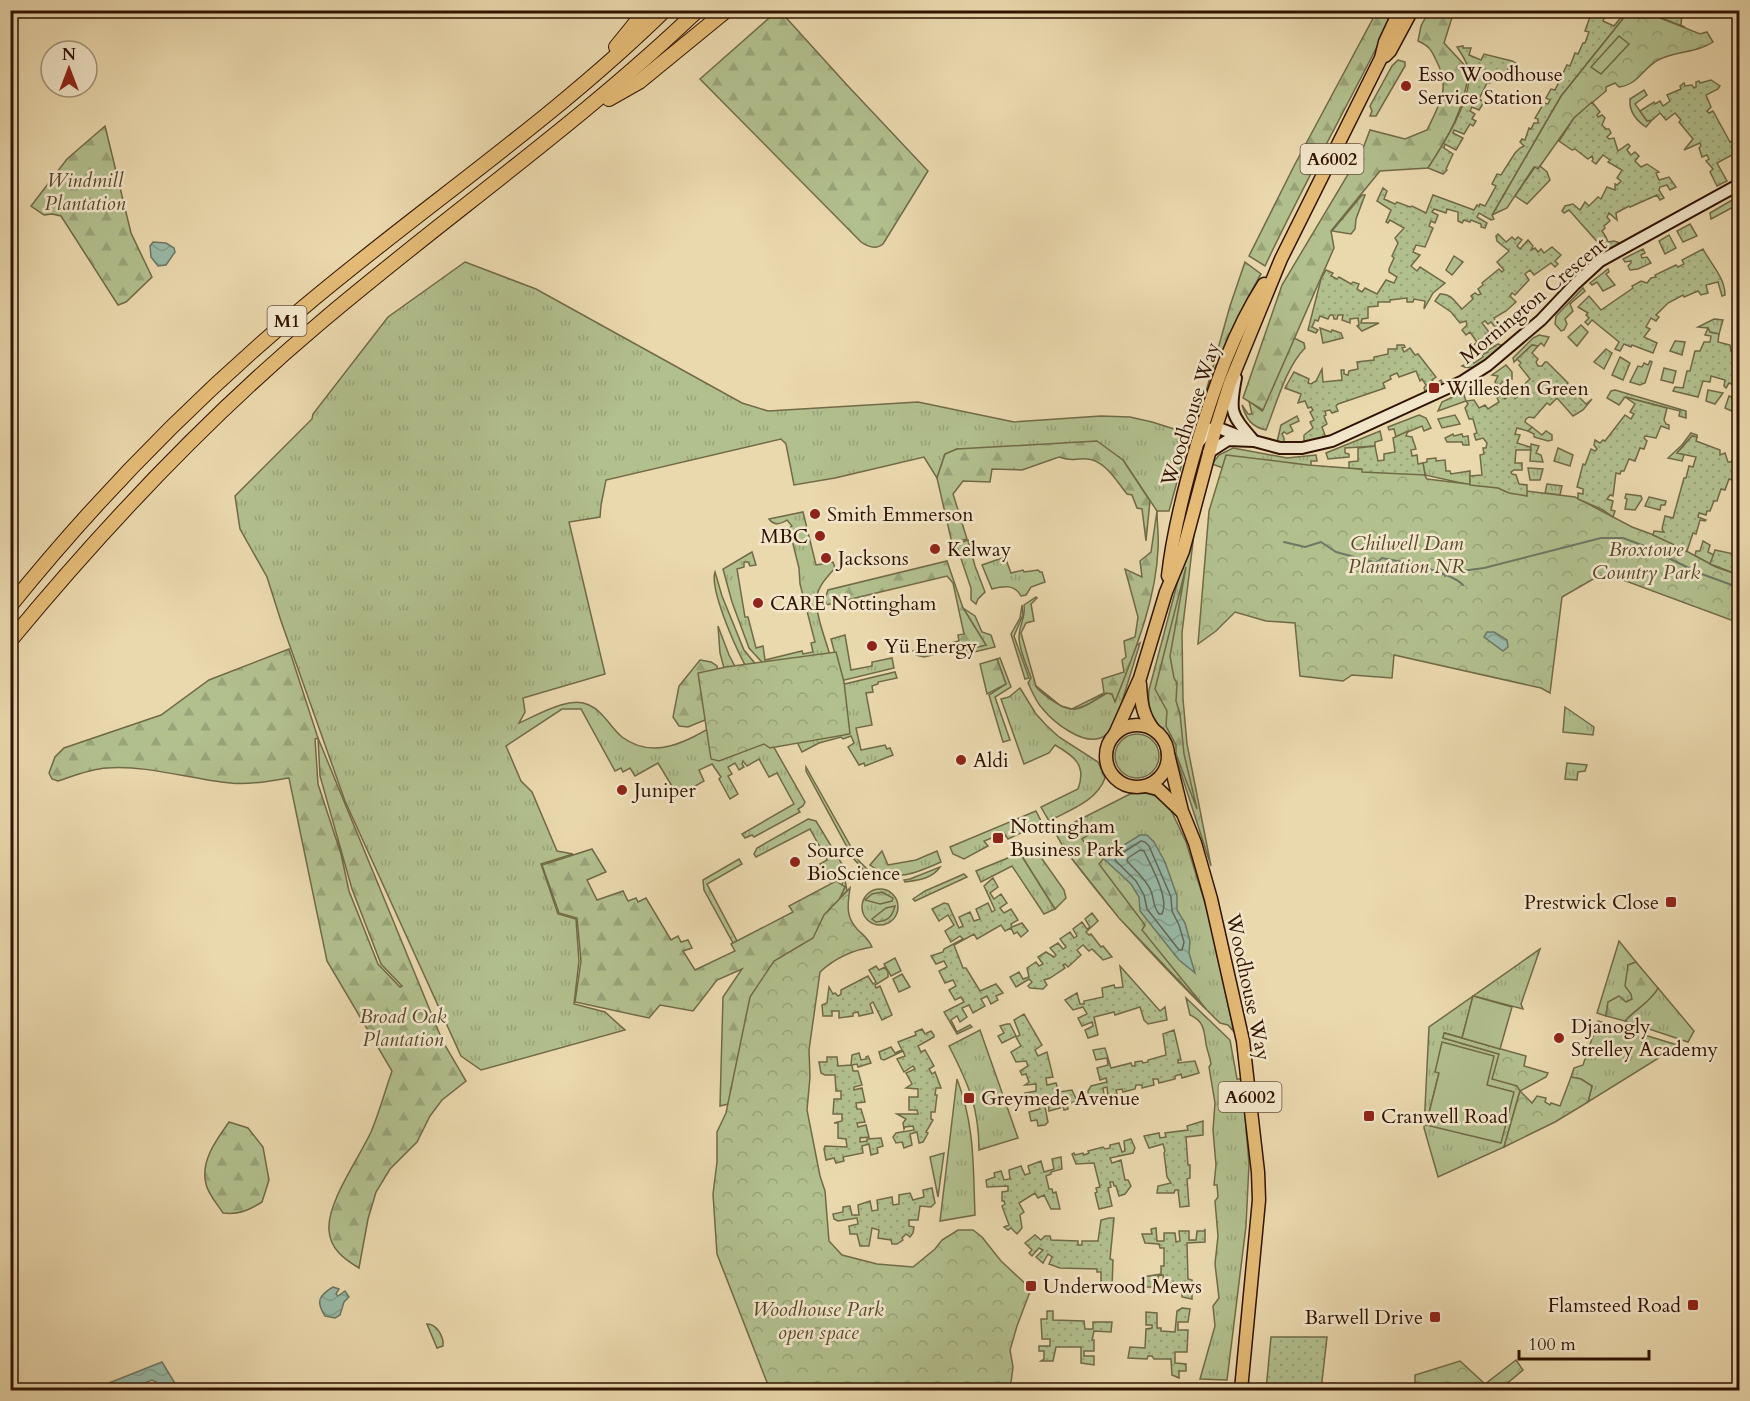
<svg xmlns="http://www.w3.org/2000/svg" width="1750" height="1401" font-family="Cardo,serif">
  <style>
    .grass { fill: url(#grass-tufts); stroke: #716a47; stroke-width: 1.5; fill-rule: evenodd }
    .forest { fill: url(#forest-firs); stroke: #716a47; stroke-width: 1.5 }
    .park { fill: url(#park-crowns); stroke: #716a47; stroke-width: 1.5 }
    .garden { fill: url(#garden-dots); stroke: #716a47; stroke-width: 1.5 }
    .pitch { fill: #b2c08e; stroke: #716a47; stroke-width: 1.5 }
    .water { fill: url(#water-waves); stroke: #6e7765; stroke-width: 1.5 }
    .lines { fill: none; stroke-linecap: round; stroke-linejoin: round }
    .shore { stroke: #646654; stroke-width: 1.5 }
    .stream { stroke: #6e7765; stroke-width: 2 }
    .secondary-casing { stroke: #301300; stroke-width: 14 }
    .primary-casing { stroke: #301300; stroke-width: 15 }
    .highway-casing { stroke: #301300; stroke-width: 16 }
    .secondary { stroke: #f2e6ca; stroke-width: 10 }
    .primary { stroke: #e6bc77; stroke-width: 12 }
    .highway { stroke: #e6bc77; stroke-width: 14 }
    .poi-dot { fill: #8f2418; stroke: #f2e6ca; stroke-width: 2 }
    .labels { text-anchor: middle; stroke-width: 5; stroke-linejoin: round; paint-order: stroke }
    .shield { fill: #f2e6ca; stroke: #6a523d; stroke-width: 1.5 }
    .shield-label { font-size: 18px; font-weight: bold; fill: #301300 }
    .poi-label { font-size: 20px; fill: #301300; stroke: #f2e6ca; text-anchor: start }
    .park-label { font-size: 20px; font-style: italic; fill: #57472b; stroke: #f2e6ca }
    .street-label { font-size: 20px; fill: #301300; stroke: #f2e6ca }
  </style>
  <defs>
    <pattern id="grass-tufts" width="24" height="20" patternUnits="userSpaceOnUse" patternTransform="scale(1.5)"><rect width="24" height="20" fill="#b2c08e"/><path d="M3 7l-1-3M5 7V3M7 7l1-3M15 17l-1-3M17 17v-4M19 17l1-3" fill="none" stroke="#99a479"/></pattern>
    <pattern id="forest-firs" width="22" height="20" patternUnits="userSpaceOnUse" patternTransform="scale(1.5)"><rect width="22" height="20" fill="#b2c08e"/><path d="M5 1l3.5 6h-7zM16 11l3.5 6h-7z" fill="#99a479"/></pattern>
    <pattern id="park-crowns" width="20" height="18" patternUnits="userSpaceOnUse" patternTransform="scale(1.5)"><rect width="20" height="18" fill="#b2c08e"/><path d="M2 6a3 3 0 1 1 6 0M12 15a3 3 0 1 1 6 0" fill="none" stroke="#99a479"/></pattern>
    <pattern id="garden-dots" width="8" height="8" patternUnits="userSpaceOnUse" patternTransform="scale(1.5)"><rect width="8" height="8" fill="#b2c08e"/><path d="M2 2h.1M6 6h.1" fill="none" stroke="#99a479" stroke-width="1.8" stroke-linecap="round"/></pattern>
    <pattern id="water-waves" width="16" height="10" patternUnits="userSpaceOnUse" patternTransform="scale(1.5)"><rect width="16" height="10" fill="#98baa8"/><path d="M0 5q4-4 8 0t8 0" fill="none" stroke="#839f8f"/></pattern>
  </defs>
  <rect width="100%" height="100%" fill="#ebd9ae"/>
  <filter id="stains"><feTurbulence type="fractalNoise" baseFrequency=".00333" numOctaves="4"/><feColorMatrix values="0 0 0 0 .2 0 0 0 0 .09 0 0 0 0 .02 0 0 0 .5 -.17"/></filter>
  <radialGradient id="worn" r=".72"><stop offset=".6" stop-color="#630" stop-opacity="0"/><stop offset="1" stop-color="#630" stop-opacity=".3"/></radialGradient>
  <g class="grass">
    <path d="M1398,60L1405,62V66L1376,116H1370L1372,111L1370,106L1392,66Z"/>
    <path d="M1644,90L1647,95L1635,104L1647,121L1652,120L1646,127C1636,120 1629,112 1630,99Z"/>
    <path d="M1362,195H1365L1356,219L1355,229L1351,234L1332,231Z"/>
    <path d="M1739,196L1737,200L1739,204L1711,219L1710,213Z"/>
    <path d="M1690,224L1697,236L1683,242L1677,231Z"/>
    <path d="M1669,235L1676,248L1665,254L1659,241Z"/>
    <path d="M1643,249L1645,253L1641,255L1642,258L1647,257L1651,263L1638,269L1630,270L1628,266L1631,263V261L1625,262L1623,259Z"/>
    <path d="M1454,256L1463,262L1452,275L1446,270Z"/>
    <path d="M465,262L536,289L742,403L768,411L918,402L1014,422L1101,416L1130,417L1152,422L1190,434L1169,511H1157L1123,460L999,448L957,449L945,454L937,478L924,457L835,478L794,485L786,444L781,439L606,480L601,505L600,517L569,522L605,674L523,698L525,712L519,723C536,716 569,695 589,705C603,711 611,728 622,737C657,763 694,737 725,719L772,744L805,802L803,806L798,809L800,812L754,837L752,835L745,838L742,834L794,804L777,773L769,777L759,759L747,766L743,761L742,764L744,767L739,770L735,763L728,767L732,774L728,776L738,794L730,799L719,779L721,777L712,764L699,770L704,781L678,796L658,763L635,776L630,768L623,772L621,768L615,771L581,709H562L506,746L521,781L532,792L557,851L573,854L541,864L558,914L576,919L579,961L574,1004L605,1012L625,1030L481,1070L461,1056L345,801L281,621L267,577L240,529L235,496L312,419L313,414L388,317Z"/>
    <path d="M1608,269L1609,272L1606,274L1615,285L1603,291L1597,282L1592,285L1590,283Z"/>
    <path d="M1583,288L1585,291L1570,304L1573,311L1565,319L1567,324L1564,330L1561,331L1555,324L1556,316Z"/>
    <path d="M1714,319L1723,320L1719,334L1710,332L1708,328L1698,327Z"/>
    <path d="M1581,325L1588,332L1577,346L1568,337Z"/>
    <path d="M1320,328L1331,332L1332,330L1341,333L1343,338L1323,343Z"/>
    <path d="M1539,335L1549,337L1544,346L1541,343L1538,346L1532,345L1514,362L1513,358L1533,338Z"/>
    <path d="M1294,338L1304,343L1305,348C1286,367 1276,405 1266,430C1252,427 1246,419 1242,405L1248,414H1252L1249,401L1262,411Z"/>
    <path d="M1675,341L1685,342L1682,355L1670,351Z"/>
    <path d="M1498,344L1504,346C1493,355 1477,373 1462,366L1472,361L1474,363L1483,357L1482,355L1488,352L1487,350Z"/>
    <path d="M1606,349L1612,353L1604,369L1594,362Z"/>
    <path d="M1620,357L1630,363L1623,380L1612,375Z"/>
    <path d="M1650,361L1652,362L1645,383L1640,385L1630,382L1638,366L1642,367L1644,363L1648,365Z"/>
    <path d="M1506,365L1512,372V379L1507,378L1498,386L1495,382L1498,376L1492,375Z"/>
    <path d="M1664,368L1676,371L1673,383L1661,380Z"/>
    <path d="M1615,390L1686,411V418L1679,416L1680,411L1625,397L1619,405L1607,398L1611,391Z"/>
    <path d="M1708,390L1723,393L1715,404L1706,401Z"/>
    <path d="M1463,392L1466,401L1438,411L1442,402Z"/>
    <path d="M1729,396L1739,400L1734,412L1725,408Z"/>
    <path d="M1419,415L1426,418L1431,428L1424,431L1422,426L1396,437L1394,429L1389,430L1388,427Z"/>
    <path d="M1455,415L1460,424L1442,428L1438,419Z"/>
    <path d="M1297,416L1299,421L1290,425L1293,431L1287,434L1284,432L1282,434L1284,438V442H1277L1281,425Z"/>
    <path d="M1532,427L1542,435L1546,431L1552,435V440L1548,441L1534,437V434L1528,431Z"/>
    <path d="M1380,431L1382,440L1375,442V446L1345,448V453L1349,454V457L1328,459L1326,453Z"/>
    <path d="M1691,433L1697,435V437L1692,436L1678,452L1684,455L1682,461L1668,458L1682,445Z"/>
    <path d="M1453,434L1454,436L1462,434L1463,437L1468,436L1469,445H1463L1462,442H1447L1445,438Z"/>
    <path d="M1531,444L1539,446L1536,453L1541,455L1543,462L1530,461Z"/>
    <path d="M1233,448L1287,458L1316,455L1317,461H1311V466L1226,456L1223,468L1212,464L1219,455Z"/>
    <path d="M1558,448L1573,455L1570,466L1554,461Z"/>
    <path d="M1436,458V461L1445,460L1446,471H1450L1451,474L1470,471V485L1425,475L1423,463L1427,462V459Z"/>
    <path d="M1528,468L1543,469L1540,480H1530Z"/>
    <path d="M1547,484L1562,486L1560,495L1545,493Z"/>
    <path d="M1626,494L1641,496L1642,499L1635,510L1625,509L1627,499L1625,498Z"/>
    <path d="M1649,497L1666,501L1665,505H1661L1660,510L1645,506Z"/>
    <path d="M1197,509L1182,633L1183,699L1187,744L1211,866L1172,745C1160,721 1146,721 1149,690Z"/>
    <path d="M803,512L816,565L833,562L835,568C828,576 819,585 817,596C814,610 825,638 829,652L817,673L782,684L749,648L732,602L723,569L752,552L756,565L750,566L748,562H744V567L737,569L745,617H748L756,648L763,646L765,660L802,651L803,654L813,652L811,643L815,642L800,584L799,568L789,528L792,526L787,520C781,524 774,526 769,519Z"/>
    <path d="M968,540L975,566L985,592L978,599L976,604L971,600V588L956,544Z"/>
    <path d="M1703,541L1710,545L1708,552L1714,555L1710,564L1695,556L1696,551H1700Z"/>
    <path d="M1005,557L1011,573L1023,570L1024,572L1038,570L1040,572H1042L1045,582L1031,587L1026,595L1021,596C1015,584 1003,586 992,589L982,565Z"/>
    <path d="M715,572L722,596L744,650L777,690C769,686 758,682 752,676C740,661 709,589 715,572Z"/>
    <path d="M1036,597L1037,598L1031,604L1034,621L1026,623L1021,633L1036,686C1039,691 1045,695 1050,699C1076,718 1082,707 1107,693L1112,694L1115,701L1136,646L1140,643L1117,718C1114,725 1110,733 1103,737C1084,747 1053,722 1042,708C1036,702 1032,691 1028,683L1031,678C1027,666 1019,650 1019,637C1019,625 1026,617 1024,605Z"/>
    <path d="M1022,605L1023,615L1014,636L1029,678L1025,679L1011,634L1020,618Z"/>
    <path d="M963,608L975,616L982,632L991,635L995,647L970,653L945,652L924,657L916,655L913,651L949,643L951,648L986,645Z"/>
    <path d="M718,626L729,655L748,691L725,672L720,653Z"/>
    <path d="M845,635L851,670L872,666V662L892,658L894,668L824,685L835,654L831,639Z"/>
    <path d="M1000,658L1011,687L995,697L1010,740L1003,742L989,695L1006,684L997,659Z"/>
    <path d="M895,672L897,678L878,682V684L872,686L873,692L866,693L872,725L856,728L861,750L885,745L887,749L890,748L893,755L865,766L864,763L859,765L848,747L854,743L851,736L843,739L841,737L819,743L802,752L796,740L824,689Z"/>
    <path d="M1020,688L1036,714L1046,725L1059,737L1098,762L1105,778C1097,801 1070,810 1049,821L1041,807L1078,789C1087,765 1074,756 1055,745L1049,753L1024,764L1001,699L1009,697Z"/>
    <path d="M1565,707L1594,727L1593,735L1563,732Z"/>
    <circle cx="1137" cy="756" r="22"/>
    <path d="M1567,763L1587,765L1585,771L1578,772L1577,780L1565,779Z"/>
    <path d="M806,767L859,861L872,874L869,876L853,858L806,771Z"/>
    <path d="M1142,792L1156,796L1169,806L1186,842L1208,913L1234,1032L1228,1025L1220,1023C1177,981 1135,938 1098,892C1082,872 1067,854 1055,832L1130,794Z"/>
    <path d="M1036,811L1042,823L1008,839L1004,833L984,841L988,846L964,859L953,854L950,847Z"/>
    <path d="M808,819L816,821L842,864L847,891L840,898L845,887L842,885L843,881L840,878L836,881L830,882L820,864L827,860L810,829L756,857L754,854L757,848Z"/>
    <path d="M882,851L888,865L916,860L937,851L941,862C915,873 895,884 870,865Z"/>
    <path d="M1020,853L1055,909L1044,914L1012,866L981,882L976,871Z"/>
    <path d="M739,859L742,864L707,884L737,941L733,943L704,890L703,880Z"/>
    <path d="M940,867C932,879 918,880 905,882L904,880L910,879Z"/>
    <path d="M964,874L967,877L915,901L913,899L925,891Z"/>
    <circle cx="880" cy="907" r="18"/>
    <path d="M1619,941L1636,962L1628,965L1632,999L1626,1002H1608L1606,1016L1597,1013Z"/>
    <path d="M1540,949L1521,1004L1523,1009L1473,996L1462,1038L1445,1033L1443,1038L1499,1054L1520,1091L1504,1147L1438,1177L1424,1128L1429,1027ZM1439,1073L1513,1092H1514L1426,1125Z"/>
    <path d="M895,958L901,971L891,976L884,964Z"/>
    <path d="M902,974L910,987L899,992L893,979Z"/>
    <path d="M1658,988L1694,1031L1688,1042L1625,1021C1635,1009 1650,1003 1658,988Z"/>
    <path d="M1186,998L1230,1040L1237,1079H1242L1249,1164L1246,1226L1227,1380L1200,1379L1215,1326L1213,1306L1219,1298L1215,1264L1218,1236L1215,1201L1218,1197L1217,1185H1214L1216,1165L1213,1130L1215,1103L1209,1067L1211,1064C1210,1057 1207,1050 1206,1044C1204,1030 1204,1021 1190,1015Z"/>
    <path d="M1598,1021L1684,1047L1680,1053L1665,1054L1588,1102L1592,1086L1581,1079L1571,1077L1574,1068L1583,1065Z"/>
    <path d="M980,1030L1018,1138L979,1150C979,1107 968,1083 949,1046Z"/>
    <path d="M957,1079C975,1126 973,1166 975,1215L940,1221Z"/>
    <path d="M944,1153L938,1197L930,1157Z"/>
    <path d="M427,1324C437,1324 444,1337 443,1346L437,1348Z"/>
  </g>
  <g class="forest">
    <path d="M777,11H780L847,85L928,171L883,244C876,250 868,247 861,242L700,79Z"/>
    <path d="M1377,11H1395C1353,96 1306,179 1265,266L1249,256L1294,166Z"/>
    <path d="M1429,11H1454L1444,43L1469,70C1464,110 1450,134 1428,168L1380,171L1331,231L1334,248L1263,410L1243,398L1282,285L1362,151L1370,130L1405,139L1427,130C1440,103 1451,88 1436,60C1431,49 1429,46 1418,41L1421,26Z"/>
    <path d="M105,126L131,233L152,277L126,302L118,305L61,216L52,214L44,215L31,206L67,159Z"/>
    <path d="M1245,262L1261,274C1234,320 1215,370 1198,420L1230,306Z"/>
    <path d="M1097,441L1123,460L1150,501L1146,541L1142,509L1137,508L1132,495L1127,494C1117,482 1105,460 1087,459C1075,458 1071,462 1059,457L1022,470L992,469L990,482L963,481L953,494L967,539L952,543L937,478L945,454L957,449Z"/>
    <path d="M1157,511C1157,524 1159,536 1158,549C1156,601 1134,653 1115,702L1112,694L1107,693C1086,704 1075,718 1054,701C1047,696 1040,692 1035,685L1061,706L1072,709L1104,693L1102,679L1124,672L1122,660L1126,657L1124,641L1135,637L1138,617L1125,569L1142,577L1140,561L1151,552Z"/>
    <path d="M947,561L963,608L986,645L966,650L951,648L949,643L959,641L958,635L964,634L953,583L947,576L826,605L825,599L828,590Z"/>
    <path d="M1186,567L1170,656L1174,678L1177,683L1176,701L1180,714L1184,754L1197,809L1176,754V745L1166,726L1167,711L1155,689Z"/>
    <path d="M289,649L318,738L315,739L318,784L341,854L349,891L378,964L400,987L402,986L381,964L352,889L320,776L318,738L443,1042L466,1081L442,1100L430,1116L417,1142L390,1169L376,1192L368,1219L359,1268C344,1259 330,1249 329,1230C327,1202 359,1158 371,1132C379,1113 385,1091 392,1071L327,961L289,778C269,781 250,785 230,783C189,779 148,765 107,768C90,769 73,776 58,781L52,779L49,773L55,757L64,748L161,715L209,680Z"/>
    <path d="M997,659L1006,684L987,694L980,664Z"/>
    <path d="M700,660L711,662L717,666L722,713L688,727L679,726L673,717L679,686Z"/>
    <path d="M1082,819L1091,829V833L1082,839L1084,842L1098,843L1105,857L1099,864L1145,925L1142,930L1206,1009L1119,918L1065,850L1055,832Z"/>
    <path d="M1033,846L1064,890L1066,898L1055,909L1020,853Z"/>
    <path d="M592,849L606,872L587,880L597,900L623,891L628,901L636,898L638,902L646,898L671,940L678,936L681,942L688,940L692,948L683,951L695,970L735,951L731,944L793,912L789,906L836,881L845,887L745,1100L720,1106L723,997L742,969L717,980L693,1011L660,1005L649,1018L575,1002L581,961L577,918L559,913L542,865Z"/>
    <path d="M882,892L893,898L892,901L880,904L865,900L872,894Z"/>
    <path d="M895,906C892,917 888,921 876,922L872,919L886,908Z"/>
    <path d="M1636,962L1658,988C1650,1003 1635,1009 1625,1021L1606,1016L1608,1002L1619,996L1626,1002L1632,999L1631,994L1625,986L1628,965Z"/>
    <path d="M229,1122L248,1128L263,1147L269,1180L262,1202C249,1210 239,1215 223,1213C218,1205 208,1194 206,1184C200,1161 217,1139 229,1122Z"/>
  </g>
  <g class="park">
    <path d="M1629,11H1643L1700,34L1707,32L1713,42C1697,53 1675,51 1658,60C1643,68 1638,85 1619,87L1615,83L1606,87V91L1574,118L1538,169L1534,167L1507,208L1492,215L1561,96Z"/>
    <path d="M1226,455L1308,465L1424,474L1427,479L1575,497L1632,527L1662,538L1716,567L1739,575V623L1607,574L1595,578L1562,597L1550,693L1541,688L1394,655L1392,678L1352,675L1343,681L1300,676L1295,623L1266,621L1235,612L1216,631L1198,644L1209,511Z"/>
    <path d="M836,652L844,682L850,734L770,748L764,744L719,761L711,759L698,673L726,667Z"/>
    <path d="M850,888C848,903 845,916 857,929C864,936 868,938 872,947C853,950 834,959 820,972L809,1050L810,1077L807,1110L820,1176L825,1191L829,1241L842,1255L877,1264L913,1267L935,1249L942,1240L958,1230H973L982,1237L1001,1261L1031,1289L1017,1326L1010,1350L1013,1367L1010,1390H770L717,1254L713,1194L717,1162V1132L726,1113L750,997L774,961L813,938L824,915Z"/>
    <path d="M1444,1033L1526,1056L1524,1066L1548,1073L1546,1077L1520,1091L1532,1103L1537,1096L1546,1098L1545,1102L1550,1105L1551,1103L1560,1106L1571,1077L1581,1079L1592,1086L1588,1102L1555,1122L1504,1147L1520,1091L1517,1086L1492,1079L1499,1054L1443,1038Z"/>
    <path d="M1516,1360L1523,1370L1499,1390H1415V1375L1460,1361L1485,1384Z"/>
  </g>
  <g class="garden">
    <path d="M1592,11H1607L1603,21L1614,26L1626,11H1629L1561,96L1492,215L1494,219L1491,220L1479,213L1477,217L1487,223L1485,228L1481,227V224L1471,220L1470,222L1464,220L1462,223L1458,221V212L1447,209L1446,213L1434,209L1432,212L1438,215L1435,223L1431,221L1429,226L1433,228L1425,247L1416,245L1413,252L1420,255L1411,266L1417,271L1420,267L1445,283L1433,293L1424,309L1425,301L1414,299L1413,302H1407V298L1390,300V302H1378V306L1368,307V318L1362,319L1361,323H1379L1362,331L1357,326L1359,325L1358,318L1350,319V323L1342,320L1343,315H1338L1337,319H1334L1333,315H1330L1328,319L1320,316L1318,321L1315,320L1312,327L1318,330L1316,333L1308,330L1321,279L1326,270L1333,273L1331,276L1337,279L1339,277L1351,284L1353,282L1359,284L1357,289L1362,292L1365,288L1377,294L1386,280L1394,283L1397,277L1389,272V269L1394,258L1392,256L1398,243L1395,238L1404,228L1390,220L1388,223L1386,222L1391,210L1377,201L1383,188L1387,191L1384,199L1395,204L1397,202L1410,207L1412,206L1426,213L1433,195L1474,210L1477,205L1479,206L1480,204L1485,206L1496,186L1492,184L1497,174L1501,175L1515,153L1520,148L1524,146L1520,142L1522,139L1525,140L1529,128L1531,129L1534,123H1538V119L1535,118L1544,103L1548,104L1550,100L1546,98L1551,89L1555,90L1567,65L1570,66L1575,53L1578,54L1583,43H1585L1589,32L1585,31Z"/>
    <path d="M1643,11H1682L1681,26L1685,27Z"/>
    <path d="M1463,46V48H1471L1469,55L1481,60L1484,54L1512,61L1519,65L1514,72L1508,69L1505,76L1497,72L1490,83H1487L1479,99L1484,102L1479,110L1472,107L1470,111L1475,114L1472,119L1476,121L1473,126L1470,124L1464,134L1454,130L1453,133L1463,138L1456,150L1445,144L1444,148L1453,154L1446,169L1447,170L1443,174L1428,168C1443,145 1475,96 1468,68C1466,60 1461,53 1457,47Z"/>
    <path d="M1711,80L1720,86L1718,89L1706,95L1711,107L1707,111L1709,113L1713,111L1730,142L1738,139L1739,151L1717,163L1727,181L1717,186L1710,172L1713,169L1706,161L1709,159L1707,155L1702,157L1699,148L1701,146L1700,143L1684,150L1693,139L1679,122L1681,120L1675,113L1666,120L1660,113L1652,120L1647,121L1640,111L1654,102L1655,104L1660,101L1663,106L1670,101L1667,95L1681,89L1680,86L1684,83L1685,86L1692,85L1694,88L1696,87V82L1699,81L1700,83Z"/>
    <path d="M1592,102L1600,112L1597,115L1598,117L1602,115L1605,118L1602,125L1606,129H1609L1611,133L1607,137L1609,139L1614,138L1618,151L1628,144L1630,146L1627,150L1631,155L1635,152L1639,156L1635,161L1641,167L1647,164L1659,172L1656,173L1659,180L1669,177L1676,187L1670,190L1667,185L1660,187L1659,190L1664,198L1660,200L1657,195L1630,207L1629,206L1616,213L1617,220L1609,213L1607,217L1610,221L1604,226L1605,228L1602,231L1606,237L1608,242L1614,241L1620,243L1609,250L1606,243L1601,246L1569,210L1564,213L1562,211L1565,206L1573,204L1580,210L1585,202L1589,206L1598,197L1601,199L1607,187L1615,190V184L1617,185L1621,181L1617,178L1622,170L1608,162L1610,160L1603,155L1596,164L1592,161L1593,159L1592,156L1588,159L1575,149L1572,150L1559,141L1574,118Z"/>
    <path d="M1540,166L1547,172L1550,180L1527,204L1515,196L1535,167L1538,169Z"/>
    <path d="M1498,234L1506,242L1512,237L1515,240L1518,237L1522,240L1517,246L1520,249L1528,240L1533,246L1531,250L1535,248L1538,252L1541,249L1544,253L1552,247L1561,255L1555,261L1558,264L1555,267L1551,263L1534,275L1530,270L1525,274L1529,280L1515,295L1512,293L1510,296L1516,302L1506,311L1494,318L1498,324L1495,327L1491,322L1488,324L1485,321L1482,323L1489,332L1485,335L1495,346L1484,353V349L1479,351L1474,345L1477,342L1470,332L1466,335L1462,330L1467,325L1466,321L1460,323L1451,312L1435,301L1440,294C1451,293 1455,302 1462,309L1473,299L1471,296L1475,293L1478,295L1481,294L1478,289L1483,285L1482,283L1499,269L1502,272L1504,270L1497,262L1509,251L1497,241L1496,236Z"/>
    <path d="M1703,249C1711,264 1725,278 1725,295L1722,296L1718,282L1706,285L1708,293L1701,295L1698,291L1684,297L1683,295L1668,303L1656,315L1659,317L1656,321L1651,318L1646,327L1650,329L1644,337L1657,343L1653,353L1632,345L1631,347L1624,344L1620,351L1615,349L1619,342L1592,320L1588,325L1585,322L1589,318L1586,315L1588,313L1578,307L1589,296L1601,310L1633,288L1632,286L1641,281L1647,283L1651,278L1656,277L1655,275L1676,265L1678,267L1684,264L1682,260Z"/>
    <path d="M1708,328L1710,332L1719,334L1718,342L1730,345L1731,351L1735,350L1736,346H1739V387L1729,383L1726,388L1724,386L1725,380L1711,376L1710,382L1703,381L1698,397L1673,391L1675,387L1683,388L1687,371H1690L1695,351H1700L1704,342H1710L1711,336L1705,335Z"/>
    <path d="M1397,345H1404L1405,347L1402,348L1404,352L1410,348L1415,355L1418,354L1436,377L1432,380L1435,384L1441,380L1442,382L1425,391L1424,388L1426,385L1422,379L1420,381L1416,371L1399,377L1397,373L1390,376L1391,379L1383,383L1385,388L1338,404L1336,406L1338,411L1332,413L1330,410L1325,411L1326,415L1324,416L1327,424L1322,427L1326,438L1304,442V435L1313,428L1310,422L1314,420L1310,412L1313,410L1311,407L1308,408L1305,401L1298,403L1301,394L1285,388L1294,372L1309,379L1308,383L1311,384L1316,381L1322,369L1323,382L1342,380L1341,370H1344V374L1348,375L1349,371L1358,369L1357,362L1374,360V357L1388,354V349H1397Z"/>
    <path d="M1532,345L1538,346L1532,353L1538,359L1536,362L1538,366H1542L1545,362H1547L1568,383L1566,385L1567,388L1573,386L1580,393L1578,396L1586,404L1592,399L1583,410L1573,416L1557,398L1550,405L1547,403L1534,418L1529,417L1526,419L1525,422L1532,427L1528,431L1517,428L1515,434L1520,435L1517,443L1530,447L1531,450H1516L1515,463H1522V470H1514L1511,472L1512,474L1516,475L1519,484L1527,485V496L1509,493L1498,488L1470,485V476L1482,475L1480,455L1484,454L1483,448H1486L1487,443L1483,438L1476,440L1474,434L1477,433L1473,419H1469L1465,408L1468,404L1466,401L1474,400L1479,408L1485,405L1488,409L1499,402L1497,398L1501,394L1505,399L1511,394L1515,398L1521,394L1518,390L1530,379L1519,365L1521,363L1517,359Z"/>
    <path d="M1625,397L1667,408L1664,420L1666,424L1669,425V429L1661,426L1656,438L1645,436L1644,438L1647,441L1644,449L1640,448L1635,461L1629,459L1624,471H1621L1620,474L1616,473L1613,496L1610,495L1607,499L1613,501L1611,510L1615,511L1613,517L1603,510L1578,499V493L1583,494V489L1577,487L1583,464L1585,465L1591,449L1595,451L1597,449L1594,445L1595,440L1600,443L1603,440L1605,441L1625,415L1631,419L1634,414L1630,412L1635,404Z"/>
    <path d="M1408,431L1406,436L1412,437L1416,449L1411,450L1412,456L1417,455L1418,464L1423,463L1425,475L1362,472V469L1349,468V462L1358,461V448L1375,446L1378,461L1384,460V454L1395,452L1393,438Z"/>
    <path d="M1692,436L1697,437L1696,441L1720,450V455L1725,453L1728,462H1731L1733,459L1737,460L1735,464L1739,466L1740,484L1738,482L1729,479L1725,490L1721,489L1717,501H1714L1710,511H1707L1706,515L1699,513L1698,517L1706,520L1705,521L1700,520L1696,534L1693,533L1687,551L1653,535L1654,531L1664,532L1662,529L1665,516L1673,518L1684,478H1686L1689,466L1693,467L1696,457L1677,453Z"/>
    <path d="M1715,550L1734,554L1733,558L1736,560L1739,557V575L1710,564Z"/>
    <path d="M993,878L998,887L990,893L994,899L1001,894L1007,903L1000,908L1004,913L1011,909L1018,920L1011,924L1012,927L1022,923L1028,931L1021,937L1017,932L1014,934L1011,928L1005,931L1001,925L977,939L974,934L954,945L963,968H966L980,991L996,984L1003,993L996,996L998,1000L991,1004L987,996L981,999L985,1006L973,1013L969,1005L962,1008L967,1017L960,1022L957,1016L951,1020L957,1032L970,1025L972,1027L957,1034L944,1012L964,1002L961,997L955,1000L949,990L956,986L953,980L945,983L939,971L947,967L944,961L936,964L931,956L943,952L944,949L963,939L960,936L951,942L945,931L954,925L948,915L939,921L932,909L944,903L948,904L959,928L963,926L959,917L970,912L974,921L980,919L976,909L988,903L992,912L995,910L984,886Z"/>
    <path d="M1092,913L1098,921L1086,932L1089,935L1091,934L1101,947L1103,946L1112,957L1103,960L1092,949L1089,951L1083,945L1077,950L1081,955L1068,967L1065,964L1063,965L1065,968L1050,978L1044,980L1047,985L1043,989L1030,988L1028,986L1032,982L1029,979L1016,987L1010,977L1019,972L1023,979L1029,977L1027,968L1036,962L1039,966L1043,964L1038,957L1046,952L1054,957L1056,955L1050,948L1058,943L1063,949L1066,947L1060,939L1070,932L1074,938L1077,936L1073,929L1082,922L1087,929L1090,927L1085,919Z"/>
    <path d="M876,966L879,970L885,967L888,972V977L875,985L876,988L880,986L892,1015L882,1020L873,1002L870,1004L873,1013L859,1016L858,1012L853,1013V1016L839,1018V1011H832V1016H823L822,1005L827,1003L829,987L833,994L835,993L838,996L841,994V990L868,976L873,984L876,982L869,970Z"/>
    <path d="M1120,966L1160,1011L1165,1007L1167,1020L1148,1024L1144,1020L1140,1007L1115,1015L1114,1012L1094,1017L1098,1035L1088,1038L1085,1030L1093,1026L1092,1022L1082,1026L1078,1018L1087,1014L1083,1007L1073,1010L1065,1000L1077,993L1080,1004H1084V1001L1103,997L1102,988L1114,985L1115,988L1123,987Z"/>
    <path d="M1024,1014L1042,1045L1035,1050L1038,1056L1047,1052L1053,1077L1046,1078L1047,1085L1056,1083L1059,1092L1072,1090L1077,1101L1067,1104L1068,1109L1064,1110L1062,1102H1059L1060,1108L1049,1111L1048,1102H1044L1048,1122L1045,1125L1038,1126L1037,1120L1031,1121L1029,1112L1040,1109L1038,1103L1029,1105L1025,1093L1036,1091V1084L1025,1085L1029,1082L1026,1074L1022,1075L1020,1071L1028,1066L1026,1061L1016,1062L1011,1052L1021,1046L1016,1037L1020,1035L1014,1020Z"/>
    <path d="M1007,1024H1010L1016,1036L1002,1043L998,1036L1004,1033L1000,1026Z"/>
    <path d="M922,1029L925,1034L931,1031L934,1035V1037L918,1046L921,1052L925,1050L934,1066L929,1069L932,1074L935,1072L941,1088H936L935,1095H937L935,1112H931V1119L933,1120L926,1132L928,1133L923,1142L919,1143L917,1132L910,1134L912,1145L904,1148L902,1142L896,1143L893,1137L896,1133L914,1130L913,1126L905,1127L904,1129L903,1123L906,1119L897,1114H918L917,1110H909V1097H918V1089L906,1088L912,1084L906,1073L915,1069L913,1066L904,1072L897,1059L905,1056L903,1051L884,1060L881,1059L879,1052L891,1047L895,1053L902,1050L898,1042L916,1035L915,1032Z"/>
    <path d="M1174,1030L1181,1060H1178V1063L1195,1061L1199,1073L1182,1078L1181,1074L1175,1076V1079L1159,1083L1158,1079H1153L1154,1085L1142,1088V1085H1136L1135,1089L1123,1092L1122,1089L1116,1090L1117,1094L1108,1096L1107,1087L1103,1088L1105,1101L1101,1102L1099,1096L1089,1098L1088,1091L1091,1086L1107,1082L1106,1078L1100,1080L1097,1068L1108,1065L1107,1058L1096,1060L1093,1050L1105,1048L1111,1068L1131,1063L1132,1066H1135V1062L1142,1061L1143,1063L1148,1062V1060L1166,1055L1163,1034Z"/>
    <path d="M859,1053L861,1060L866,1059V1057L868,1056L871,1063L858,1067L857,1064L852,1065L853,1071H858L862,1085L854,1087V1090L862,1088L865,1102L856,1103L857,1109H861L865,1122L857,1123L858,1127L866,1125L869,1137L860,1138V1142L867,1141V1139L881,1138L883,1146L877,1148L878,1153L871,1155L869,1144L862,1146L863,1153L843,1157L844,1161L836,1163L834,1158L826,1160L824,1149L825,1146L847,1147L846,1139L838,1138V1123H834L842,1121V1114H833L834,1099H841V1091H836L835,1075H825L821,1073L819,1062H827V1057H837L838,1066L851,1065L852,1055Z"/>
    <path d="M1203,1121V1135L1186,1137L1188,1165H1190V1178L1187,1179L1189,1206L1180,1207L1178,1190H1175L1174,1193H1157L1158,1186L1171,1183L1167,1177L1164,1153L1165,1151L1163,1144L1149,1148L1144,1136L1159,1133L1160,1138L1166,1137L1165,1133L1188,1130L1187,1126Z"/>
    <path d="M1131,1139L1135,1148L1133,1153L1110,1158L1112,1163L1121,1160L1125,1180H1128L1131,1186L1125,1194L1119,1196L1116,1186H1114L1113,1182H1110L1111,1187L1108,1188L1112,1206L1099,1209L1095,1193L1097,1192L1096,1188L1100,1187L1094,1163L1076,1164L1072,1154L1074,1153L1075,1155L1083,1153L1084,1155L1089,1153L1088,1151L1103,1147L1105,1149L1110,1148V1145L1119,1143L1122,1152L1125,1151L1124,1141Z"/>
    <path d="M1061,1157L1062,1169L1051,1172V1174L1046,1176L1049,1189H1052L1053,1193L1056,1192L1060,1209H1051L1044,1195L1038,1198L1035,1193L1019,1203L1024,1212L1020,1215L1022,1228L1017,1234L1011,1228L1008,1230L1004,1227L1009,1225L1002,1206L1005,1204L1004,1201H1002V1192L1008,1191V1186L987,1187L986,1180L995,1177L994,1173L1001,1171L1004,1180L1010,1179L1009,1170L1021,1166L1025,1175L1030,1173L1028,1166L1041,1161L1044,1172L1054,1169L1052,1159Z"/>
    <path d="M932,1188L935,1203L931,1207L920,1206L918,1220H909V1226L914,1227L913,1233L910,1237L906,1234L902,1238L903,1240L897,1244H892L891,1240L878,1238L879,1230L872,1228L869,1246H860L857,1234H850L849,1226L858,1224L857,1218L838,1221L834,1219L833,1214L843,1212V1207L850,1206L852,1215H859L858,1205L870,1201L872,1211L878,1210L877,1200L892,1197L893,1205L899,1204V1195L910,1193L913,1200L924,1197L923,1190Z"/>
    <path d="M1109,1218H1114L1110,1259L1113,1260L1112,1288L1101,1286V1272H1097V1269L1060,1268L1049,1264L1052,1257L1048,1254L1043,1263L1036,1257L1043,1250L1039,1248L1032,1256L1029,1253L1032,1250L1025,1243L1035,1235L1041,1240L1045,1236H1050L1051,1240L1078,1241V1245H1082V1241H1098L1101,1220Z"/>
    <path d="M1156,1228L1157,1241H1164V1233H1175L1176,1242L1180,1241L1179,1231H1189V1240H1196L1197,1231H1204L1205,1229V1242L1187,1243L1188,1279L1192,1280V1299L1182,1297V1283L1164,1286L1163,1275L1158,1276L1159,1287H1142L1143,1277L1161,1274V1266H1164V1248H1160L1159,1244L1145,1243L1142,1234H1152L1151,1229Z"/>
    <path d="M1182,1308L1190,1309L1188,1322H1178V1330H1188L1187,1352H1175V1363L1186,1364V1371H1179V1378L1172,1375L1171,1359H1154L1152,1356H1148L1147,1359L1128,1358L1130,1347L1145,1348L1146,1329L1152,1328V1325H1146V1312L1157,1313V1328H1161V1331L1175,1332L1177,1311Z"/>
    <path d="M1047,1311H1053V1320L1084,1321L1085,1329H1093V1322H1112L1111,1332L1094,1331L1092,1340H1094V1351H1084V1356H1094V1365L1081,1363V1347H1056L1053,1361H1041L1044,1359V1351H1039V1346H1050V1339H1042L1041,1319H1047Z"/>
    <path d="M1271,1337H1327L1321,1390H1266Z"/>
  </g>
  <g class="pitch">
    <path d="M1619,36L1629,44L1601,74L1591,67Z"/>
    <path d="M1473,996L1512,1007L1500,1049L1462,1038Z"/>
    <path d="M1442,1042L1494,1056L1487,1085L1514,1092L1501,1143L1426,1125L1439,1073L1435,1072Z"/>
  </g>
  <g class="water">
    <path d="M153,242L166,243L174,248L175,252L166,265L158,266L151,257L150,246Z"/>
    <path d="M1487,632H1494L1507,640L1508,647L1503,651L1484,637Z"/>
    <path d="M1140,835H1147L1154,842L1165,862L1177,896V910L1185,923L1190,941L1189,953L1195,973L1179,960L1140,911L1139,897L1131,884L1103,858Z"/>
    <path d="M333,1287L339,1289L336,1294L338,1296L345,1291L349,1297L344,1302L340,1315L335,1318L325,1316C316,1302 318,1296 333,1287Z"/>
    <path d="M162,1362L179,1390H159L156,1382L152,1380L127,1390H99L109,1383Z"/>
  </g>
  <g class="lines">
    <g class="shore">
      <path d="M1141,841L1145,842L1149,846L1171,897L1172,911L1179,925L1184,942L1182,950H1179L1147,909L1144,895L1136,881L1115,860L1116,857Z"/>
      <path d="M1140,850L1144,851C1151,866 1170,899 1162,914H1159C1152,905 1155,901 1151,891C1146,879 1136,871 1127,861L1128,858Z"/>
    </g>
    <g class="stream">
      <path d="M1284,542L1305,547L1321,542L1336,552L1373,562L1376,563L1382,558C1400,561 1451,572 1463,585"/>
      <path d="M1445,576L1447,573L1484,568L1601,538H1623L1642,545L1699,573L1740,588"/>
    </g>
    <defs>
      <g id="secondary">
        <path d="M1236,378C1229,413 1231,414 1254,441"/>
        <path d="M1200,441L1208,430L1216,427L1242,437"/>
        <path d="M1208,453L1228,440L1254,441L1280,448H1302L1332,441L1463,381L1488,365L1541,320L1575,284L1600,261L1740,184"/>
      </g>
      <g id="primary">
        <path d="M1385,56L1390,51L1412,10"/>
        <path d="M1168,576C1173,530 1185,485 1198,441C1215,386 1233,332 1264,284"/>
        <path d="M1140,684C1141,702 1142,714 1153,729"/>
        <circle cx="1137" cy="756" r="31"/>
        <path d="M1115,734L1140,678L1166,592L1183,551L1216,427L1230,383L1281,259L1381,58L1385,42L1400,10"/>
        <path d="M1168,754L1182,811L1195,843L1211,899L1243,1041L1258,1172L1259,1200L1241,1390"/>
        <path d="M1146,786L1158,789L1181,811"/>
      </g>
      <g id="highway">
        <path d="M616,47L646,10"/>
        <path d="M609,99L639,82L727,10"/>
        <path d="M10,606C98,497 198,395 305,306C424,206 554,119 665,10"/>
        <path d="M10,641C105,526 207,418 321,322C446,216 580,123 698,10"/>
      </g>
    </defs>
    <use href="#secondary" class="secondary-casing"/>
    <use href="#primary" class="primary-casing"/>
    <use href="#highway" class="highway-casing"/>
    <use href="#secondary" class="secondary"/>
    <use href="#primary" class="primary"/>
    <use href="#highway" class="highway"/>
  </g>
  <g class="poi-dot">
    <circle cx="1406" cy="86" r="6"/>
    <rect x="1428" y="382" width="12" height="12" rx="3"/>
    <circle cx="815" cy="514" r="6"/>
    <circle cx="820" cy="536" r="6"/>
    <circle cx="935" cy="549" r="6"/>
    <circle cx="826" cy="558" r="6"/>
    <circle cx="758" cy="603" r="6"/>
    <circle cx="872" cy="646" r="6"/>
    <circle cx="961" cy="760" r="6"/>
    <circle cx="622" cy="790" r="6"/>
    <rect x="992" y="832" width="12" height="12" rx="3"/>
    <circle cx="795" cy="862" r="6"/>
    <rect x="1665" y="896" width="12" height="12" rx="3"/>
    <circle cx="1559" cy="1038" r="6"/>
    <rect x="963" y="1092" width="12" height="12" rx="3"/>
    <rect x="1363" y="1110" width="12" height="12" rx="3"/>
    <rect x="1025" y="1280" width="12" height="12" rx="3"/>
    <rect x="1687" y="1299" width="12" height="12" rx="3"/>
    <rect x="1429" y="1311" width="12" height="12" rx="3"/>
  </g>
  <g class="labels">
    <g class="shield">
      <rect x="1300.5" y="144" width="63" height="30" rx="4.5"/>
      <rect x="267.5" y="306" width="39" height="30" rx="4.5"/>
      <rect x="1218.5" y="1082" width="63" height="30" rx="4.5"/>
    </g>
    <g class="shield-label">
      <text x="1332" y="165">A6002</text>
      <text x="287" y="327">M1</text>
      <text x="1250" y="1103">A6002</text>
    </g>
    <g class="poi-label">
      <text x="1418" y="81">Esso Woodhouse<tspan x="1418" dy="23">Service Station</tspan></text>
      <text x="1446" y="395">Willesden Green</text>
      <text x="827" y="521">Smith Emmerson</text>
      <text x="808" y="543" text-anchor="end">MBC</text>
      <text x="947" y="556">Kelway</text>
      <text x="838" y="565">Jacksons</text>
      <text x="770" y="610">CARE Nottingham</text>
      <text x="884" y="653">Yü Energy</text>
      <text x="973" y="767">Aldi</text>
      <text x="634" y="797">Juniper</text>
      <text x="1010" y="833">Nottingham<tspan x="1010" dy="23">Business Park</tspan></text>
      <text x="807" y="857">Source<tspan x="807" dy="23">BioScience</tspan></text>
      <text x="1659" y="909" text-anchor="end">Prestwick Close</text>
      <text x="1571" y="1033">Djanogly<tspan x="1571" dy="23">Strelley Academy</tspan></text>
      <text x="981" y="1105">Greymede Avenue</text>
      <text x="1381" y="1123">Cranwell Road</text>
      <text x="1043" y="1293">Underwood Mews</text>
      <text x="1681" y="1312" text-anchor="end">Flamsteed Road</text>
      <text x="1423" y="1324" text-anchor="end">Barwell Drive</text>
    </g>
    <g class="park-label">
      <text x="85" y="187">Windmill<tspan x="85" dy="23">Plantation</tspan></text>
      <text x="1407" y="550">Chilwell Dam<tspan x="1407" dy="23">Plantation NR</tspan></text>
      <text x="1646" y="556">Broxtowe<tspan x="1646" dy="23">Country Park</tspan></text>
      <text x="403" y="1023">Broad Oak<tspan x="403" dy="23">Plantation</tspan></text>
      <text x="818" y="1316">Woodhouse Park<tspan x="818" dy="23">open space</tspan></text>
    </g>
    <g class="street-label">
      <text transform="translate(1533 300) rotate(-40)" y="7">Mornington Crescent</text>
      <text transform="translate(1190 414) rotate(-72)" y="7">Woodhouse Way</text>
      <text transform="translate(1249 987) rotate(78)" y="7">Woodhouse Way</text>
    </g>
  </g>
  <rect width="1750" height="1401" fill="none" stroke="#ebd9ae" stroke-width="36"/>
  <rect x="12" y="12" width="1726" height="1377" fill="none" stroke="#301300" stroke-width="3"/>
  <rect x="18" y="18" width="1714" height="1365" fill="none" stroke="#301300" stroke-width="1.5"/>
  <g transform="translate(69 69)"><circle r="28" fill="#f2e6ca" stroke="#a49279" stroke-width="1.5"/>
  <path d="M0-4.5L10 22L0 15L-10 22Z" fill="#8f2418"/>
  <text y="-9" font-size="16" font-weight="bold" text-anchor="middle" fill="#301300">N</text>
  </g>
  <path d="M1519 1350v9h130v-9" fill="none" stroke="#301300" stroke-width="3"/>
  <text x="1528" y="1350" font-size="18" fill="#301300" stroke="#f2e6ca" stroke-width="4.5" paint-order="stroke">100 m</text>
  <rect width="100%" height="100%" filter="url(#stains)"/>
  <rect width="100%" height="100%" fill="url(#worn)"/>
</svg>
